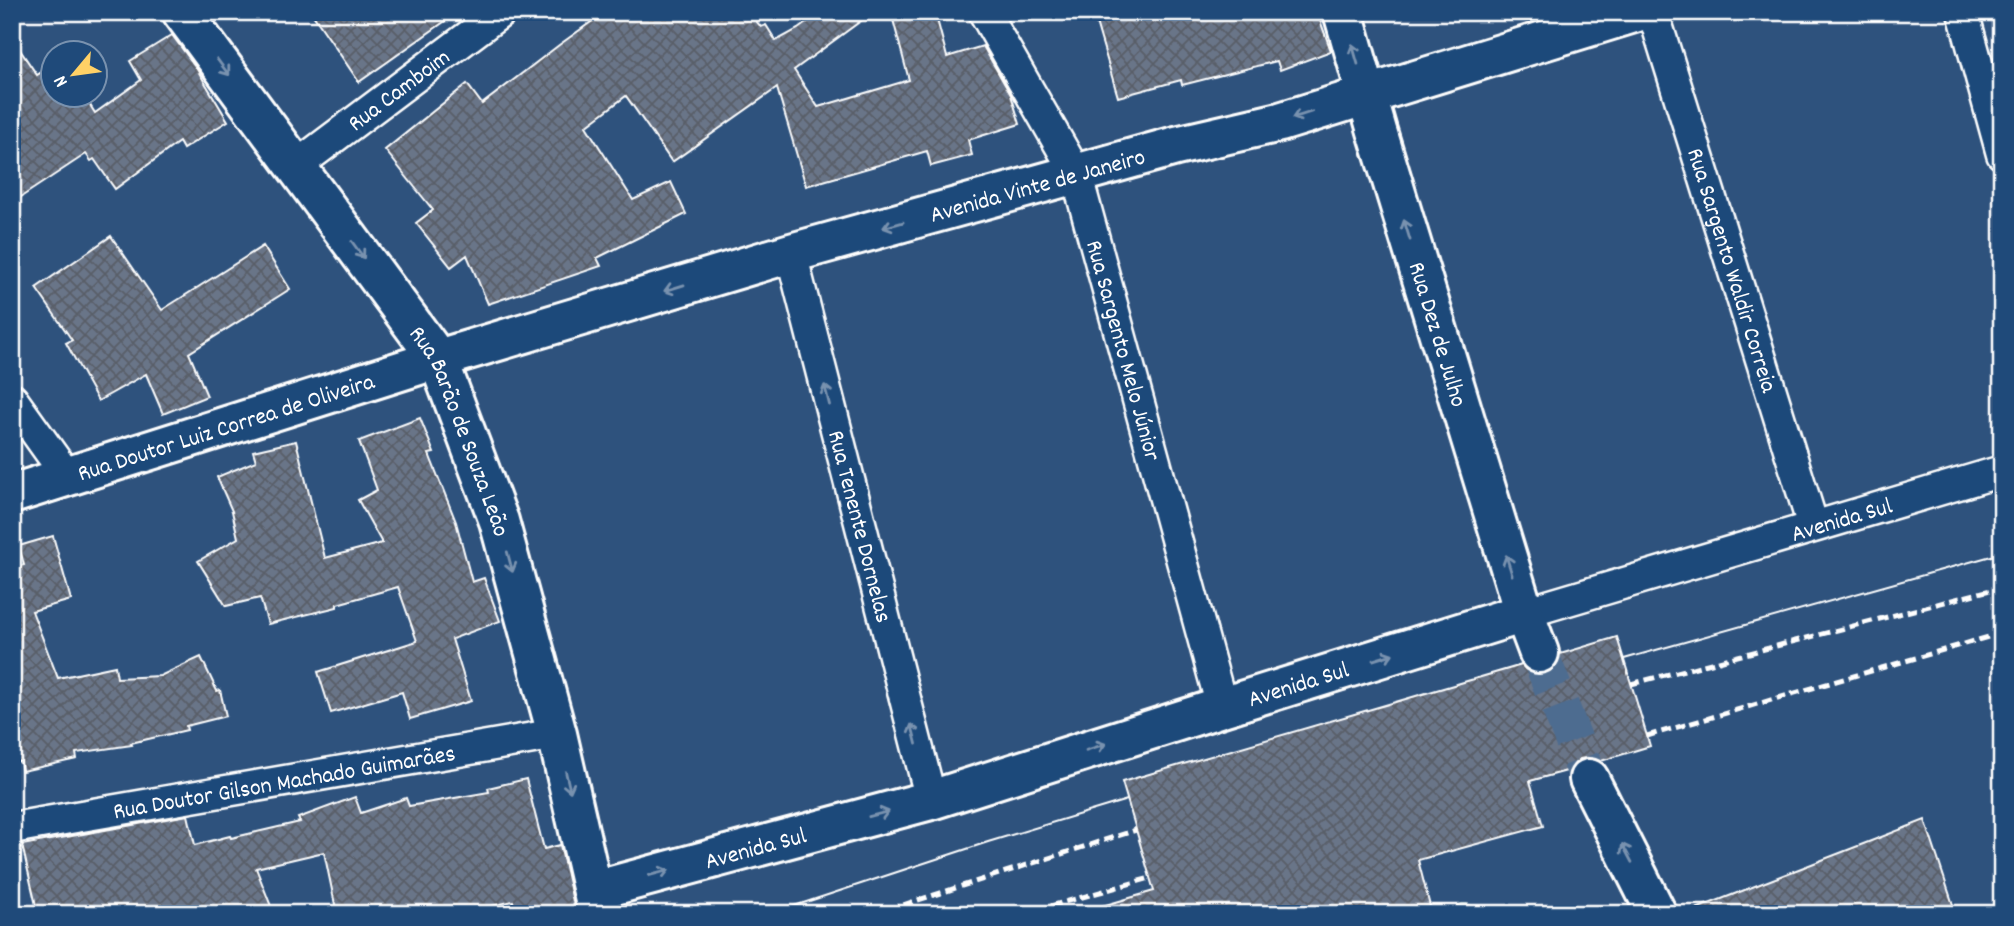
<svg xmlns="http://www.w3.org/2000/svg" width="2014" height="926" font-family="Dekko,sans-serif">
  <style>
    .grass { fill: #4e7e88; stroke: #a6bec4; stroke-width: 2 }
    .building { fill: url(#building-cross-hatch); stroke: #fff; stroke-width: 2 }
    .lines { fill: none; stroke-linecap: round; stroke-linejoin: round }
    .secondary-tunnel { stroke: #4d6c90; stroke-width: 38; stroke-dasharray: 38 19; stroke-linecap: butt }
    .street-casing { stroke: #fff; stroke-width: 35 }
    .secondary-casing { stroke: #fff; stroke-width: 44 }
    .street { stroke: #1f4a7a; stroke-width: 30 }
    .secondary { stroke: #1f4a7a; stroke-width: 38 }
    .tram { stroke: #fff; stroke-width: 2 }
    .rail { stroke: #fff; stroke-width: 5; stroke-dasharray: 10 5; stroke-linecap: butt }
    .oneway { stroke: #7992af }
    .labels { text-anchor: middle; stroke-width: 7; stroke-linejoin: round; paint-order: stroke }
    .street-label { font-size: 24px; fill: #fff; stroke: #1f4a7a }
  </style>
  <defs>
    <pattern id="building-cross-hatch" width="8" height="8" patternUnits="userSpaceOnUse" patternTransform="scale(1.75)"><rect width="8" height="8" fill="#697488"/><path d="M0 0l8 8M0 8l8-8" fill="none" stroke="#595e67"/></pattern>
  </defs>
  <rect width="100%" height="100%" fill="#2e527d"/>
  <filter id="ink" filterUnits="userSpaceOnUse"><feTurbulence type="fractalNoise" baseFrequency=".0143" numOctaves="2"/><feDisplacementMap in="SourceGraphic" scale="14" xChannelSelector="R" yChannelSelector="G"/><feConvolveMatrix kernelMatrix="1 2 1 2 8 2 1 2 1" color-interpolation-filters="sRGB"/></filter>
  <g filter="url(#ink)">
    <path class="grass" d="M1462,904H1467L1489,914H1459L1457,906Z"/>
    <g class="building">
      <path d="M311,12H458L359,82Z"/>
      <path d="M605,12H749L761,27L766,25L776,41L798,29L821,12H873L794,70L818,107L909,80L891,12H935L947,57L983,46L1011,95L1020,124L968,140L972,155L931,166L927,151L806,186L777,88L672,162L626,96L586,126L633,200L671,182L686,214L597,258L601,266L488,304L467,255L451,267L416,223L433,210L385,150L467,84L482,104L559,45Z"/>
      <path d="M1093,12H1317L1331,51L1280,70L1277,61L1182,85L1181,80L1118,97Z"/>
      <path d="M172,35L195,66L228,121L183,149L179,142L115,189L94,159L91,161L86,154L12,203V38L37,75L52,65V94H83L95,113L141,80L130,61Z"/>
      <path d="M111,236L162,310L263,246L290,289L189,353L207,396L163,414L146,374L98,401L66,343L72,340L36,288Z"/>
      <path d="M420,418L434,453L429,454L456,522L472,582L484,578L500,621L452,639L471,701L410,719L402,692L331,713L318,672L417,641L398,587L337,604V607L268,624L260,598L226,606L198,561L238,538L232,511L217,477L256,461L253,451L296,441L325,558L382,543L358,500L377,490L359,441Z"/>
      <path d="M53,536L71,600L32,611L58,678L115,666L117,678L160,676L201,657L217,691L220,690L226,716L186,726L187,730L131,743L132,745L76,753L77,759L22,771L20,761L12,763V566L15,567L24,565L19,546Z"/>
      <path d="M1617,637L1650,746L1601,761L1591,757L1580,759L1570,770L1530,781L1543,826L1418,860L1432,914H1103L1102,906L1154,891L1122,782L1522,665L1526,670L1535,674H1546L1556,666L1560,654Z"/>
      <path d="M526,779L544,849L560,845L576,914H516L513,901L459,914H337L324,852L256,868L274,914H38L22,845L188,815L195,845L230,836L231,838L300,822L298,818L355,797L361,813L406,798L409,806L489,792L488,788Z"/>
      <path d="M1925,820L1956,914H1689L1688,912Z"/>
    </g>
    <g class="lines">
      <path class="secondary-tunnel" d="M1539,653L1589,779"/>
      <defs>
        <g id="street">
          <path id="s1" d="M984,12L1076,173L1222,707"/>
          <path id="s2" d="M1653,12L1813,526"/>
          <path d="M1963,12L2002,154"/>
          <path id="s3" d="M296,166L501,12"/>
          <path id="s4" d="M791,253L931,800"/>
          <path d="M12,399L67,476"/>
          <path id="s5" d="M1524,613L2002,471"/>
          <path id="s6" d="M12,828L557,734"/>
        </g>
        <g id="secondary">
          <path id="s7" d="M182,12L438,359L499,521L557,734L598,914"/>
          <path id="s8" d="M1343,12L1377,131L1524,613L1539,653"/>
          <path id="s9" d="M12,494L438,359L791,253L1176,146L1280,122L1637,12"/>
          <path d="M1589,779L1657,914"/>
          <path id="s10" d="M593,891L931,800L1222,707L1524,613"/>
        </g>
      </defs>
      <use href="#street" class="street-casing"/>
      <use href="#secondary" class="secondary-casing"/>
      <use href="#street" class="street"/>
      <use href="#secondary" class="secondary"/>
      <g class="tram">
        <path d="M1624,659L2002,553"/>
        <path d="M770,914L988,842L1127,800"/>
      </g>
      <g class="rail">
        <path d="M1631,684L2002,587"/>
        <path d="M1647,736L2002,633"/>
        <path d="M875,914L1136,830"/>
        <path d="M1022,914L1150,878"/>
      </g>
    </g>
    <defs><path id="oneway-shaft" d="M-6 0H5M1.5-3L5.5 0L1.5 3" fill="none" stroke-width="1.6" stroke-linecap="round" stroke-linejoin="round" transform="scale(1.75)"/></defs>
    <g class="oneway">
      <use href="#oneway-shaft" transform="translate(1355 54) rotate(-106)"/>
      <use href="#oneway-shaft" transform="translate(223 67) rotate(53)"/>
      <use href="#oneway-shaft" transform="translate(1302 115) rotate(162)"/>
      <use href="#oneway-shaft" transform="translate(893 225) rotate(164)"/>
      <use href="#oneway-shaft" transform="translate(1407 230) rotate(-107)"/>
      <use href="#oneway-shaft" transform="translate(358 250) rotate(54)"/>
      <use href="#oneway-shaft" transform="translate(674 288) rotate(163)"/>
      <use href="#oneway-shaft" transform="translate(827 395) rotate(-104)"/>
      <use href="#oneway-shaft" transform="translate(510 562) rotate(75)"/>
      <use href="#oneway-shaft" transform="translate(1509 565) rotate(-107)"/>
      <use href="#oneway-shaft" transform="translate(1383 657) rotate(-17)"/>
      <use href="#oneway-shaft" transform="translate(914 734) rotate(-104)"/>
      <use href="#oneway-shaft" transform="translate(1096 747) rotate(-18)"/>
      <use href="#oneway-shaft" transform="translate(568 782) rotate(77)"/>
      <use href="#oneway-shaft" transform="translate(879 814) rotate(-15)"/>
      <use href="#oneway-shaft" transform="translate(1627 853) rotate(-118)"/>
      <use href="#oneway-shaft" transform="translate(659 873) rotate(-15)"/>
    </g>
  </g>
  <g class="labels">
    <g class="street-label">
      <text dy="8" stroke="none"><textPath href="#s3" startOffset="128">Rua Camboim</textPath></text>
      <text dy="8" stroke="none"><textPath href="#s9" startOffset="1071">Avenida Vinte de Janeiro</textPath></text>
      <text dy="8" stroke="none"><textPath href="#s2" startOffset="270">Rua Sargento Waldir Correia</textPath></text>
      <text dy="8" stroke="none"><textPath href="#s8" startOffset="336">Rua Dez de Julho</textPath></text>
      <text dy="8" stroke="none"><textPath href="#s1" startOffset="369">Rua Sargento Melo Júnior</textPath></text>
      <text dy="8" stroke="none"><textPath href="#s9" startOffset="224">Rua Doutor Luiz Correa de Oliveira</textPath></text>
      <text dy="8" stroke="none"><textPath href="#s7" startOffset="506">Rua Barão de Souza Leão</textPath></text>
      <text dy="8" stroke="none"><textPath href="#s5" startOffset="331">Avenida Sul</textPath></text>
      <text dy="8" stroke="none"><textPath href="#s4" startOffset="282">Rua Tenente Dornelas</textPath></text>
      <text dy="8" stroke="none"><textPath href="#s10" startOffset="735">Avenida Sul</textPath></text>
      <text dy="8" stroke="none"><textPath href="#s6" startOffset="276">Rua Doutor Gilson Machado Guimarães</textPath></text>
      <text dy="8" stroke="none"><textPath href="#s10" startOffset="168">Avenida Sul</textPath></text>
    </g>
  </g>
  <rect width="2014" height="926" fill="none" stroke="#1f4a7a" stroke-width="42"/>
  <rect x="21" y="21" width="1972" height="884" fill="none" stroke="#fff" stroke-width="2.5" filter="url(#ink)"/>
  <g transform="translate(74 74) rotate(241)"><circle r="33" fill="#1f4a7a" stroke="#7992af" stroke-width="2"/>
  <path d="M0-5L12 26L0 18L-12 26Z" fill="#ffd166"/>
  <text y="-10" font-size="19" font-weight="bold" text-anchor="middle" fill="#ffffff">N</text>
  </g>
</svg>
